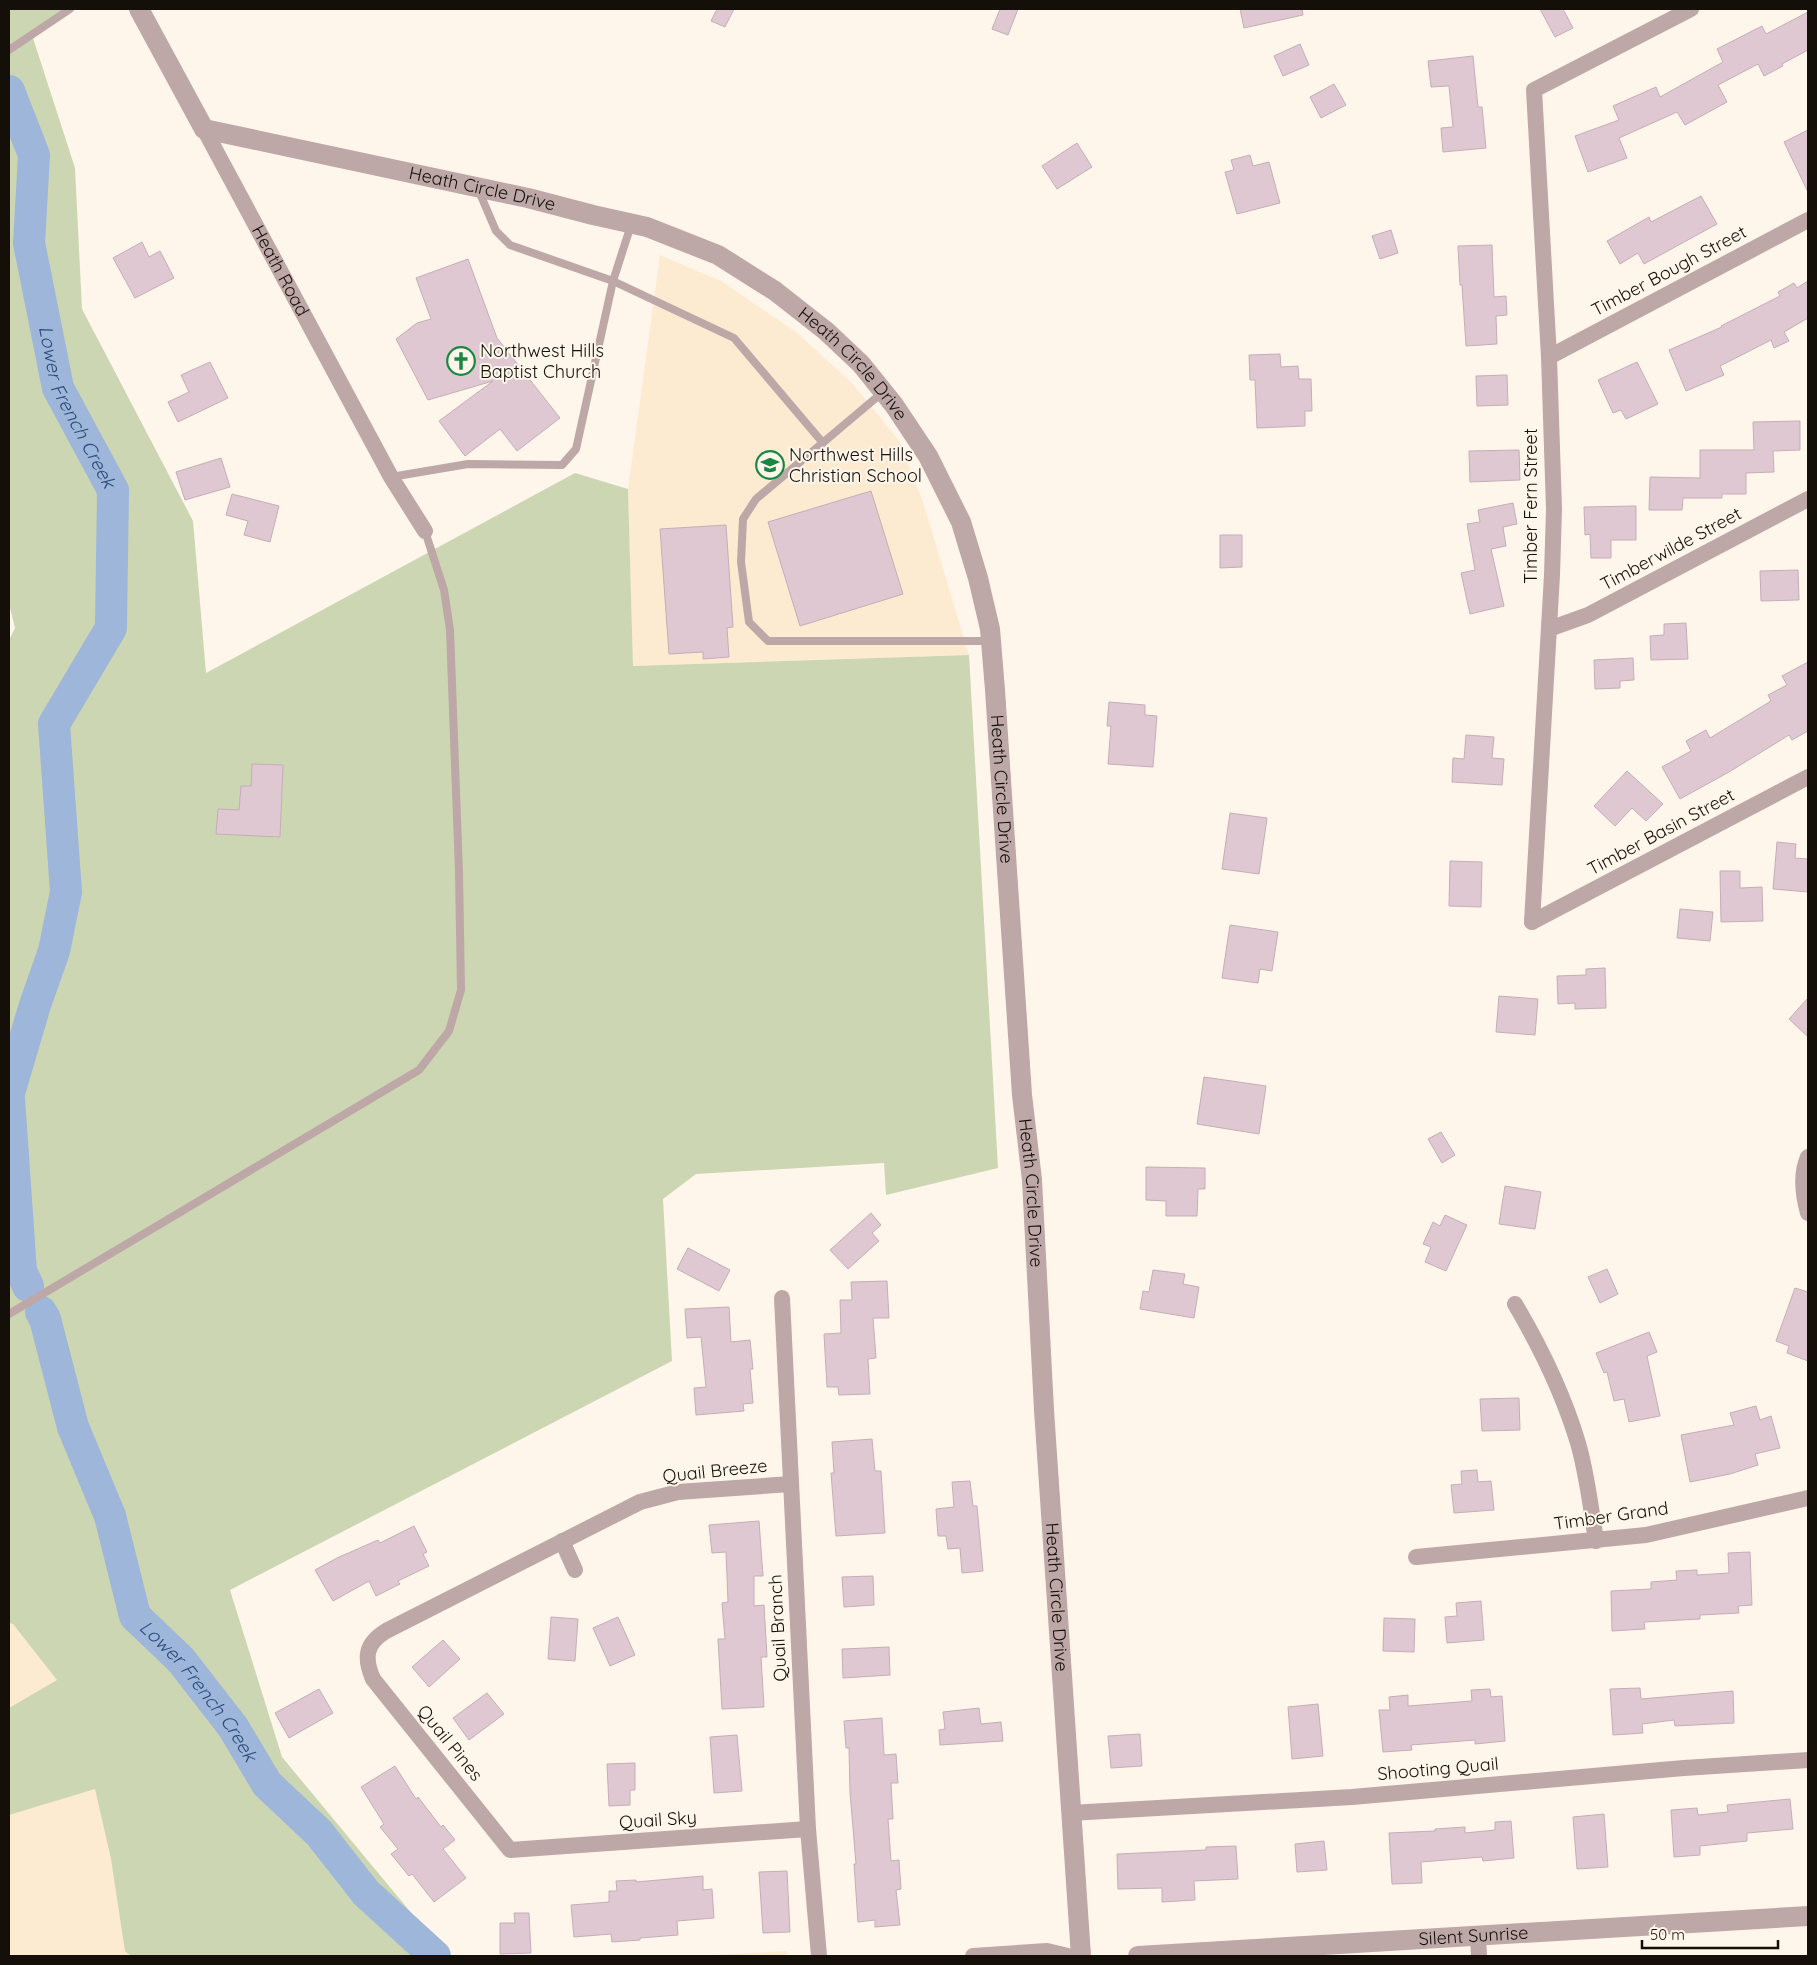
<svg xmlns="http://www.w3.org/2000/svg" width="1817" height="1965" font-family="Quicksand,sans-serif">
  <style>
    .built { fill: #fcebd1 }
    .green { fill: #cdd6b2 }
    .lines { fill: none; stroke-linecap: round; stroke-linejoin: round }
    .river { stroke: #9eb6d9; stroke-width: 32 }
    .building { fill: #dfc8d2; stroke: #c4aeb7 }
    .service { stroke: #bda7a7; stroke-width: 8 }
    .minor { stroke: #bda7a7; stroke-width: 16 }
    .tertiary { stroke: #bda7a7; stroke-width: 20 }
    .labels { text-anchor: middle; stroke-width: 4; stroke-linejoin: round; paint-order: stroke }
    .street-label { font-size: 18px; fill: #140f09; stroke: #fef6eb }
    .poi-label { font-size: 18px; fill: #140f09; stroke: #fef6eb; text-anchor: start }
    .water-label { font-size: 19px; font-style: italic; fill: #2c4c7b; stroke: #fef6eb }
  </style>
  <rect width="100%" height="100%" fill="#fef6eb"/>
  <g class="built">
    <path d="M660,255L721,281L796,332L853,384L900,442L924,505L969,655L633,666L628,489Z"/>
    <path d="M9,1466L277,1956H9Z"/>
    <path d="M787,1951V1956H692Z"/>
  </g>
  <path class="green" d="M9,9H70L32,35L75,168L82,309L193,521L206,673L575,473L628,489L633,666L969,655L998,1168L886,1195L884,1163L696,1174L663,1199L672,1361L230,1590L282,1757L447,1956H131L125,1951L111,1859L95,1789L9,1815V1708L57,1680L13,1624L9,1623V640L15,628L9,604Z"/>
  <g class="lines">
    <g class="river">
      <path id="s1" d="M9,91L34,155L29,243L58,388L113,490L111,628L54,724L66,892L54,951L35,1005L9,1093"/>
      <path d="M9,1099L21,1271L28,1286"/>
      <path id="s2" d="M41,1312L45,1319L73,1427L110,1516L135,1616L181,1660L233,1727L267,1784L319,1833L366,1893L435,1956"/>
    </g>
  </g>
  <g class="building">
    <path d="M717,9H734L725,27L711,21Z"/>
    <path d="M1000,9H1018L1008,35L992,29Z"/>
    <path d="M1240,9H1302L1303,15L1244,28Z"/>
    <path d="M1540,9H1563L1573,28L1555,37Z"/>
    <path d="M1808,12V50L1782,64L1783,66L1764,76L1758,64L1718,85L1727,102L1685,125L1677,112L1619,138L1627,158L1588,172L1575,136L1619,120L1613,106L1656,87L1660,97L1723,62L1717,49L1762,26L1766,34Z"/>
    <path d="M1300,44L1309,65L1283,76L1274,56Z"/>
    <path d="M1473,56L1478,107H1482L1486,148L1443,152L1441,128L1453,127L1449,86L1431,87L1428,61Z"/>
    <path d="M1334,84L1346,105L1321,118L1310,97Z"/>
    <path d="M1808,130V192L1784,142Z"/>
    <path d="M1077,143L1092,167L1057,189L1042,166Z"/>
    <path d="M1250,155L1253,166L1269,162L1280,203L1237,214L1225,172L1234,170L1231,160Z"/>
    <path d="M1701,196L1717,224L1644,264L1638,253L1620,264L1607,241L1649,217L1651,222Z"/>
    <path d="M1391,230L1398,253L1380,259L1372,236Z"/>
    <path d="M142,242L149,257L160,251L174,278L135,298L113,258Z"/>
    <path d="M1492,245L1494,297L1506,296L1507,315L1496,316L1497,344L1466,346L1462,285H1460L1458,246Z"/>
    <path d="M468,259L497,338L560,418L517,451L500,429L465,456L439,421L493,381L428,400L396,339L417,323L431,319L416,278Z"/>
    <path d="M1808,281V318L1784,332L1789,341L1774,348L1771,340L1720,366L1724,375L1686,391L1669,350L1722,327L1721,326L1780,296L1778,292L1794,283L1797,288Z"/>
    <path d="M1280,354L1281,367L1298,366L1299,379H1311L1312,411H1305V426L1257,428L1255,380H1250L1249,355Z"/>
    <path d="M210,362L228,398L178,422L168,402L189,392L181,375Z"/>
    <path d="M1637,362L1658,404L1626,419L1621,410L1613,413L1598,380Z"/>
    <path d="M1507,375L1508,405L1477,406L1476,376Z"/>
    <path d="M1800,421V450L1773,451L1774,472L1746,473V494H1722V498H1683L1682,510H1649L1650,477L1700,478V450H1754L1753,422Z"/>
    <path d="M1519,450L1520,480L1470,482L1469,451Z"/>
    <path d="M221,458L230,487L185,500L176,472Z"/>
    <path d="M871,491L903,594L800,626L768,522Z"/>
    <path d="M232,494L279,506L270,542L244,535L248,521L226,515Z"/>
    <path d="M1513,503L1517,524L1503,527L1506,546L1491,549L1504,606L1470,614L1461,573L1475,570L1467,524L1480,522L1478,510Z"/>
    <path d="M1636,506V540H1611V558H1591L1590,534L1585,535L1584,507Z"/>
    <path d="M726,525L733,627L727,628L729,657L703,659V652L669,654L660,529Z"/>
    <path d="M1220,535H1242V567L1220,568Z"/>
    <path d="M1798,570L1799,600L1761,601L1760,571Z"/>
    <path d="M1686,623L1688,659L1651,660L1650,636L1664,635V624Z"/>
    <path d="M1633,658L1634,680L1620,681V688L1595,689L1594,660Z"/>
    <path d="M1808,662V731L1792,740L1789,735L1729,772L1680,799L1662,767L1691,751L1686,741L1706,730L1710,738L1771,701L1768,695L1787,685L1782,676Z"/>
    <path d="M1109,702L1145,705V715L1157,716L1153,767L1108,764L1111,726H1107Z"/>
    <path d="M1466,735L1494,737L1492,758L1504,759L1502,785L1452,782L1453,758L1464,759Z"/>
    <path d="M252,764L283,765L280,837L216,834L218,809L239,810L241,786H251Z"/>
    <path d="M1627,771L1663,804L1646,821L1632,808L1615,826L1594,806Z"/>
    <path d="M1230,813L1267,818L1259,874L1222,869Z"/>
    <path d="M1777,842L1796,844L1795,858L1808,859V892L1773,889Z"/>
    <path d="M1450,861L1482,862L1481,907L1449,906Z"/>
    <path d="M1720,871H1740V888L1762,887L1763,921L1721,922Z"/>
    <path d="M1680,909L1713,912L1710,941L1677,938Z"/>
    <path d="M1230,925L1278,932L1272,971L1260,969L1258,983L1222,978Z"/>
    <path d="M1605,968L1606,1008L1575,1009V1003L1558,1004L1557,976L1586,975V969Z"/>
    <path d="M1499,996L1538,999L1535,1035L1496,1032Z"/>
    <path d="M1808,998V1037L1789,1019Z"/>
    <path d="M1204,1077L1266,1086L1259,1134L1197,1124Z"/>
    <path d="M1441,1132L1455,1155L1442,1163L1428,1139Z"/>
    <path d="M1146,1167L1205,1168V1189H1198L1197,1216H1166V1201L1146,1200Z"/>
    <path d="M1505,1186L1541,1192L1535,1229L1499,1224Z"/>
    <path d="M871,1213L881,1225L872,1233L879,1241L848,1269L830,1250Z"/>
    <path d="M1445,1215L1467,1225L1446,1271L1425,1262L1431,1247L1423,1244L1433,1222L1440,1226Z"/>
    <path d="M688,1248L730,1270L719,1291L677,1269Z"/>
    <path d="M1607,1269L1618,1294L1600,1303L1588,1277Z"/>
    <path d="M1153,1270L1185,1274L1183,1284L1199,1287L1194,1318L1140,1309L1143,1291L1149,1292Z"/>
    <path d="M887,1281L889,1318H873L876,1358L868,1359L870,1394L839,1395L838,1387H827L824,1334L841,1333L840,1300H852L851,1282Z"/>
    <path d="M1795,1288L1808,1292V1361L1787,1353L1789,1346L1776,1341Z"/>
    <path d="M729,1307L731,1342L750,1340L753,1369H750L753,1403L743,1404L744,1411L696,1415L694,1388L706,1387L701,1337L687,1338L685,1309Z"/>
    <path d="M1649,1332L1657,1352L1647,1356L1660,1416L1629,1422L1624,1399L1614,1401L1607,1372L1604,1373L1596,1353Z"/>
    <path d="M1519,1398L1520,1430L1482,1431L1480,1399Z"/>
    <path d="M1756,1406L1760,1420L1771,1416L1780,1448L1755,1454L1758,1465L1730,1474L1690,1482L1681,1435L1734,1425L1730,1413Z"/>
    <path d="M872,1439L875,1471H881L885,1533L836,1536L831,1473H834L832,1442Z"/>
    <path d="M1477,1470L1478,1482L1491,1481L1494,1510L1454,1513L1451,1485L1462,1484L1461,1471Z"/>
    <path d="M970,1481L973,1506H977L983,1571L962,1573L960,1548L948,1549L946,1536H938L936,1509L954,1507L952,1482Z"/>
    <path d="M759,1521L763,1576H754V1606L764,1605L767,1657H761L764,1707L722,1709L718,1639H725L722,1603L728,1602L726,1552L712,1553L709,1525Z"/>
    <path d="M414,1526L427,1552L423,1554L429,1566L398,1581L400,1584L376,1596L369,1581L333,1601L315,1570L337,1558L378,1540L380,1543Z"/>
    <path d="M1750,1552L1752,1605L1738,1606L1739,1613L1700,1615V1619L1644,1622L1645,1629L1612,1631L1611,1591L1651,1589V1582L1677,1580L1676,1571L1697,1570V1575L1729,1573L1728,1553Z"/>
    <path d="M873,1576L874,1605L844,1607L842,1577Z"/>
    <path d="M1481,1601L1484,1640L1447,1643L1445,1617L1457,1616L1456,1603Z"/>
    <path d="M551,1617L578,1619L575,1661L548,1659Z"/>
    <path d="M618,1617L635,1655L610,1666L593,1628Z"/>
    <path d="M1384,1618L1415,1619L1414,1652L1383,1651Z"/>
    <path d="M443,1640L460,1659L429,1687L412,1667Z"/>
    <path d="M889,1647L890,1675L843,1678L842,1649Z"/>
    <path d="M1640,1688L1641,1699L1733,1691L1734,1723L1675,1726L1674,1720L1642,1724L1643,1733L1613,1735L1610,1689Z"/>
    <path d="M319,1689L333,1713L289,1738L275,1713Z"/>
    <path d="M1490,1689L1491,1697L1502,1696L1505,1741L1475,1744V1740L1411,1745L1412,1750L1383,1752L1379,1710H1390L1389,1697L1408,1695V1706L1472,1701L1471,1690Z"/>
    <path d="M487,1693L504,1714L469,1740L453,1718Z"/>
    <path d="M1318,1704L1323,1756L1292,1759L1288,1707Z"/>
    <path d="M979,1708L981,1724L1001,1722L1003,1741L940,1745L939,1730L945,1729L943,1712Z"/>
    <path d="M882,1718L884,1755L896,1754L898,1783H891L893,1819H888L891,1861L899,1860L901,1889L896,1890L900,1925L875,1927V1920L858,1922L854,1864H856L850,1792L849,1748H846L844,1721Z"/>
    <path d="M1140,1734L1142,1766L1111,1768L1108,1736Z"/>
    <path d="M737,1735L742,1791L714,1793L710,1737Z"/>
    <path d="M635,1763V1790H630V1805L609,1806L607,1764Z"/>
    <path d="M395,1766L416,1799L418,1797L441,1827L443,1825L455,1840L443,1849L466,1878L434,1902L412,1874L409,1876L391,1854L398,1849L380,1827L384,1824L361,1787Z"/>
    <path d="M1790,1799L1793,1829L1747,1833V1841L1700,1846V1855L1674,1857L1671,1810L1697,1808L1698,1815L1728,1812L1727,1805Z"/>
    <path d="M1604,1814L1608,1867L1577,1869L1573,1817Z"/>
    <path d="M1511,1821L1514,1858L1483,1861L1482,1857L1421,1862L1422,1883L1392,1884L1389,1833L1435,1831V1829L1465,1827V1833L1495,1830V1822Z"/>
    <path d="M1324,1841L1327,1870L1297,1872L1295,1844Z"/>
    <path d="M1236,1846L1238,1879L1194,1881L1195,1900L1162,1902V1888L1118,1889L1117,1854L1206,1850V1847Z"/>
    <path d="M787,1871L790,1932L763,1933L759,1872Z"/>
    <path d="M703,1876V1890L712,1889L714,1918L677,1921L678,1935L640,1938V1940L612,1942L611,1934L574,1937L571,1905L609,1902V1891H617L616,1881L636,1880V1882Z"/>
    <path d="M514,1913H529L531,1953L500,1954V1923H515Z"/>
  </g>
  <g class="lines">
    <g class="service">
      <path d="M9,50L70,9"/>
      <path d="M478,189L496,231L510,245L613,281L734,338L823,443"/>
      <path d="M883,392L756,499L743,519L741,562L749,622L768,641H990"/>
      <path d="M391,477L468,464L562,465L576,449L613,281L631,225"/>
      <path d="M9,1314L419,1070L449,1031L461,990L459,872L450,630L444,590L425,531"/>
    </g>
    <g class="minor">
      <path id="s3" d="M204,129L391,477L425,531"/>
      <path d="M1549,357L1808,220"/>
      <path d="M1549,629L1588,615L1808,499"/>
      <path d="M1532,922L1552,575L1554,509L1549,357L1534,90L1691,9"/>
      <path d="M1532,922L1808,777"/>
      <path d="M1808,1157C1800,1175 1803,1195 1808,1213"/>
      <path d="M782,1298L808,1829L819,1956"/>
      <path d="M1515,1304C1541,1348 1563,1393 1578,1443C1587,1474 1591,1508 1596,1541"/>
      <path d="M791,1484L678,1492L640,1502L386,1631C365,1644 364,1658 373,1679L510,1850L808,1829"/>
      <path d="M562,1541L575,1570"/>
      <path d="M1416,1557L1646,1535L1808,1498"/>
      <path d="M1070,1813L1352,1797L1684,1768L1808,1760"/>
      <path d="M1478,1937L1479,1956"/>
      <path d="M973,1956L1047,1951L1068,1956"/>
    </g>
    <g class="tertiary">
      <path id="s4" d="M139,9L204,129L528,198L593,215L647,227L718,255L775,291L826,331L861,364L894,405L928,456L961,522L978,578L990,629L995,690L1022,1095L1032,1180L1044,1410L1081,1956"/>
      <path id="s5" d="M1138,1956L1808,1916"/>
    </g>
  </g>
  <defs>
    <symbol id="church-ring" viewBox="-11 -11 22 22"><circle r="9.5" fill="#fef6eb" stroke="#18873f" stroke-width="1.5"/><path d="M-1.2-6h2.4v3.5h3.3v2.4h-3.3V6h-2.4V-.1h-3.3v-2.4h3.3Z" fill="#18873f"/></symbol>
    <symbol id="school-ring" viewBox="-11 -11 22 22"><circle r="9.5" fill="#fef6eb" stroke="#18873f" stroke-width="1.5"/><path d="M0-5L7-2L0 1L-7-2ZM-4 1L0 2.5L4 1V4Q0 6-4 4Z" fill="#18873f"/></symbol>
  </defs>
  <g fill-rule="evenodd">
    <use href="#church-ring" x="445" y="345" width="32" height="32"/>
    <use href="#school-ring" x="754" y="449" width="32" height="32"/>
  </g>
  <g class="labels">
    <g class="street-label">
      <text dy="6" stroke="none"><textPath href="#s4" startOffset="421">Heath Circle Drive</textPath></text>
      <text dy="6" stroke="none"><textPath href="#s3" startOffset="161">Heath Road</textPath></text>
      <text transform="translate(1669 271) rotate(-28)" y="6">Timber Bough Street</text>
      <text dy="6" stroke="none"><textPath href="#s4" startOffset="841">Heath Circle Drive</textPath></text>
      <text transform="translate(1531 506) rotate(-90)" y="6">Timber Fern Street</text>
      <text transform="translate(1671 549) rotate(-28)" y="6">Timberwilde Street</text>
      <text dy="6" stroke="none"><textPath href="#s4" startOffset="1306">Heath Circle Drive</textPath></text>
      <text transform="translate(1661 832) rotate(-28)" y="6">Timber Basin Street</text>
      <text dy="6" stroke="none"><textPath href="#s4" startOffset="1711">Heath Circle Drive</textPath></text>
      <text transform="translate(715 1471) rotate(-6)" y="6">Quail Breeze</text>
      <text transform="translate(1611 1516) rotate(-8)" y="6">Timber Grand</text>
      <text dy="6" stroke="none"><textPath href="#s4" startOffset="2116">Heath Circle Drive</textPath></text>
      <text transform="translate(778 1628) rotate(-93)" y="6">Quail Branch</text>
      <text transform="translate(450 1743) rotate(51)" y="6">Quail Pines</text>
      <text transform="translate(1438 1769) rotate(-5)" y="6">Shooting Quail</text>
      <text transform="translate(658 1820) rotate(-4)" y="6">Quail Sky</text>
      <text dy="6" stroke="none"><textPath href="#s5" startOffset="336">Silent Sunrise</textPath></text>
    </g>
    <g class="poi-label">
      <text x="480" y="357">Northwest Hills<tspan x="480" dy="21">Baptist Church</tspan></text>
      <text x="789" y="461">Northwest Hills<tspan x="789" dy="21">Christian School</tspan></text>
    </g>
    <g class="water-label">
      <text dy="7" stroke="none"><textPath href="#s1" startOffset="329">Lower French Creek</textPath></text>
      <text dy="7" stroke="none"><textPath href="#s2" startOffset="418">Lower French Creek</textPath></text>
    </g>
  </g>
  <rect width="1817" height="1965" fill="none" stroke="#140f09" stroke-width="20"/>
  <path d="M1642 1940v8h136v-8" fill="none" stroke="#140f09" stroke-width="2.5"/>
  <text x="1650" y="1940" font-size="15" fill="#140f09" stroke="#fef6eb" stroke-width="4" paint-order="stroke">50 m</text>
</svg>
